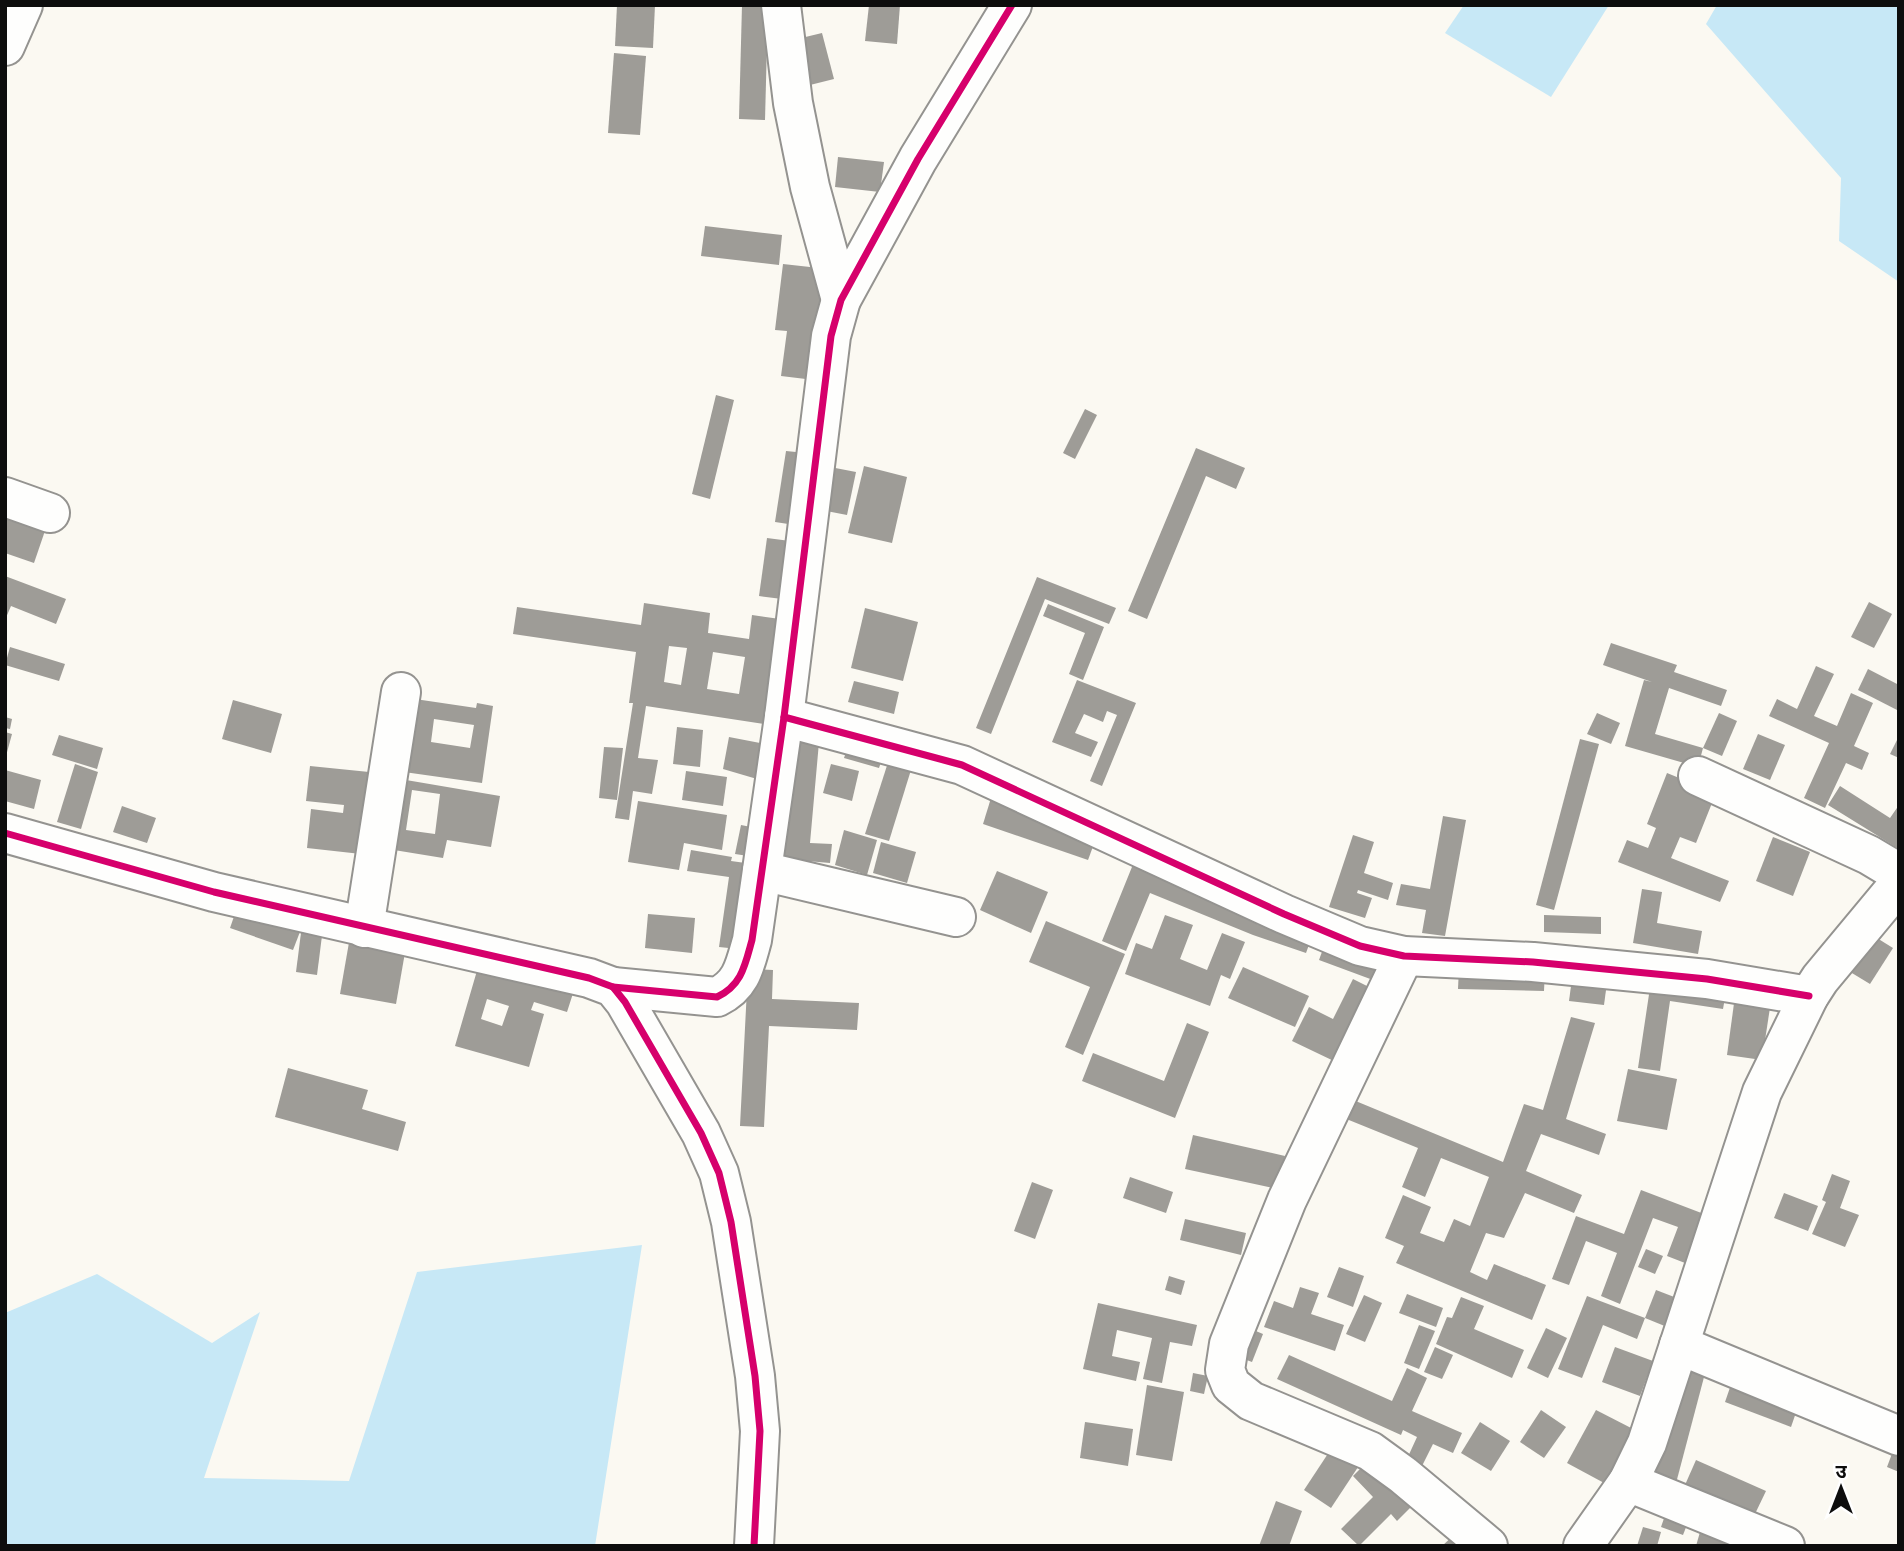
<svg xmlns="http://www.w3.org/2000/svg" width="1904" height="1551" font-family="Bitter,'Noto Sans Devanagari',serif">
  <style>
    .water { fill: #c7e8f6 }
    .building { fill: #9e9c97; fill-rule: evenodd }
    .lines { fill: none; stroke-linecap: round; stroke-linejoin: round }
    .minor-casing { stroke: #949390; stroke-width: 42 }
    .minor { stroke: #fefefd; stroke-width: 38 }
    .cycleway-casing { stroke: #fff; stroke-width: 11 }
    .cycleway { stroke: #d6006c; stroke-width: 7 }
  </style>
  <rect width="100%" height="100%" fill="#fbf9f2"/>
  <g class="water">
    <path d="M1464,5H1609L1551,97L1445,33Z"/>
    <path d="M1717,5H1899V282L1839,241L1841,178L1706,24Z"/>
    <path d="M642,1245L595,1546H5V1313L97,1274L212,1343L260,1312L204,1478L349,1481L417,1272Z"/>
  </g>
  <g class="building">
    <path d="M617,5H655L653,48L615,46Z"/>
    <path d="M742,5H768L765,120L739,119Z"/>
    <path d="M869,5H900L897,44L865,41Z"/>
    <path d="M822,33L834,79L806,86L793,40Z"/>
    <path d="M614,53L646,56L640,135L608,133Z"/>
    <path d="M838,157L884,162L880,192L835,187Z"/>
    <path d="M705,226L782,235L779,265L701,256Z"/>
    <path d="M783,264L828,269L814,380L781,376L787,331L775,330Z"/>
    <path d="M716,395L734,400L710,499L692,494Z"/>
    <path d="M1085,409L1097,415L1075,459L1063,453Z"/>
    <path d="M1196,448L1245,468L1236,489L1206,476L1147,619L1128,611Z"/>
    <path d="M786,451L806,453L795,525L775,522Z"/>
    <path d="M825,466L856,472L847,515L816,509Z"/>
    <path d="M864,466L907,477L892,543L848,533Z"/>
    <path d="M5,508L48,522L34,563L5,553Z"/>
    <path d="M767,538L790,541L782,599L759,596Z"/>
    <path d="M5,576L66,599L56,624L11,606L5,620Z"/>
    <path d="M1037,577L1116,608L1109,624L1045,599L991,734L976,728Z"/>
    <path d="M1869,602L1892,614L1874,648L1851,637Z"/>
    <path d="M644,603L710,613L708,633L749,639L752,615L780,619L764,724L646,706L638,758L658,760L652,794L633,791L629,820L615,818L633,703H629L636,652L513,634L517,607L641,625ZM669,646L687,648L681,685L664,682ZM713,652L745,657L739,694L707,689Z"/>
    <path d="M1048,604L1104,627L1083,680L1069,674L1085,633L1043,616Z"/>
    <path d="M865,608L918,622L903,681L851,668Z"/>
    <path d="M1611,643L1677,665L1674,672L1727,690L1721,706L1669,688L1655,734L1703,748L1698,767L1625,746L1644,680L1652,682L1603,665Z"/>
    <path d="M10,647L65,664L59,681L5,665Z"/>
    <path d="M1816,666L1834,674L1814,716L1837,726L1851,693L1873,703L1854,746L1869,753L1862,770L1846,763L1825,808L1804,798L1829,743L1769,716L1777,699L1797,709Z"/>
    <path d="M1868,669L1899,685V711L1858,690Z"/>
    <path d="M1077,680L1136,703L1102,786L1090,781L1117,715L1107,711L1103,722L1084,714L1075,733L1098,742L1091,757L1052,742Z"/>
    <path d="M854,681L899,692L894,714L848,702Z"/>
    <path d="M415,699L476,708L477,703L493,706L482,783L404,772ZM434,719L474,725L470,748L431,742Z"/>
    <path d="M233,700L282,714L271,753L222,739Z"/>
    <path d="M1597,713L1620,723L1611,744L1587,734Z"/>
    <path d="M1719,713L1737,721L1722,756L1703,748Z"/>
    <path d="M5,717L12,719L10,729L5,728Z"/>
    <path d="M677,727L703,730L700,767L673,764Z"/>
    <path d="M795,729L820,731L810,843L832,844L830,863L784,859Z"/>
    <path d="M5,732L12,734L6,756H5Z"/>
    <path d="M1758,734L1785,745L1770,780L1743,769Z"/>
    <path d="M59,735L103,748L97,769L52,755Z"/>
    <path d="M1899,736V758L1890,754Z"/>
    <path d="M729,737L765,744L757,779L723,769Z"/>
    <path d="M851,737L886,747L879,768L844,758Z"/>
    <path d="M1580,739L1599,744L1554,910L1536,905Z"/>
    <path d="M604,747L623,748L617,800L599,798Z"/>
    <path d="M892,750L915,757L889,841L865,834Z"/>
    <path d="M75,764L98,772L81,829L57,822Z"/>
    <path d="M831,764L859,771L852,801L823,793Z"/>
    <path d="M310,766L379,773L370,855L307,848L311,809L343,813L344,805L306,801Z"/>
    <path d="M5,770L41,780L34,809L5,801Z"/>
    <path d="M686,771L727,777L723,806L682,800Z"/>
    <path d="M1667,773L1716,793L1696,843L1680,837L1671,858L1729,881L1720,902L1618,862L1627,840L1648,848L1656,828L1647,824Z"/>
    <path d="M406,780L500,796L491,847L447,840L443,858L394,850ZM412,790L440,794L435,834L406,830Z"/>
    <path d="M1840,786L1890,818L1899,805V849L1828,805Z"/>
    <path d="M991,798L1098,833L1088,860L983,824Z"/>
    <path d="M638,801L727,815L722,850L684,843L679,870L628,862Z"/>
    <path d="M122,806L156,818L147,843L113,832Z"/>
    <path d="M1443,816L1466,820L1445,936L1422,933L1426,910L1396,905L1401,884L1430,889Z"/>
    <path d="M741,825L761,829L755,857L735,854Z"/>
    <path d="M844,830L877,840L867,875L835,865Z"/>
    <path d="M1353,835L1374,842L1364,873L1393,883L1388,900L1358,890L1357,893L1372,898L1365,918L1329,907Z"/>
    <path d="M1773,837L1810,852L1793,896L1756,881Z"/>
    <path d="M881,842L916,852L907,883L873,873Z"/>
    <path d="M691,850L732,857L731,861L760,865L748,950L719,947L729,877L687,871Z"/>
    <path d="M1136,857L1264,909L1257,924L1310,942L1306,953L1253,935L1150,893L1126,951L1102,941Z"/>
    <path d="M997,871L1048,892L1031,933L980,910Z"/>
    <path d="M1642,889L1662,892L1657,923L1702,931L1698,954L1633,943Z"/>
    <path d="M239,902L303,924L293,950L230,928Z"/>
    <path d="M648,914L695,918L692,953L645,948Z"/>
    <path d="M1165,915L1193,925L1180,959L1207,970L1222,933L1245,942L1230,979L1221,975L1210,1006L1125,974L1136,943L1152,949Z"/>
    <path d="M1544,915L1601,917V934L1544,932Z"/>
    <path d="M1046,921L1125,954L1083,1055L1065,1047L1090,987L1029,962Z"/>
    <path d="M302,925L323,928L317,975L296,972Z"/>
    <path d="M1864,930L1893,948L1870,984L1842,967Z"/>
    <path d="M351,931L407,941L396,1004L340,994Z"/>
    <path d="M1327,938L1381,957L1373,980L1319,960Z"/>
    <path d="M481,957L576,984L567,1012L534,1002L531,1010L544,1014L529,1067L455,1046ZM487,999L509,1006L502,1026L481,1019Z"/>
    <path d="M1243,967L1309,996L1295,1027L1228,998Z"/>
    <path d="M1459,967L1545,969L1544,991L1458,989Z"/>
    <path d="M748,969L773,970L772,999L859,1003L857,1030L769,1026L764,1127L740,1126Z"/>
    <path d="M1573,971L1608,975L1604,1005L1569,1001Z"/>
    <path d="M1353,979L1373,989L1338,1063L1292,1041L1309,1007L1333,1019Z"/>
    <path d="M1651,981L1726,992L1723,1009L1670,1001L1660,1071L1638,1068Z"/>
    <path d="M1735,996L1771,1001L1762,1060L1727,1055Z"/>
    <path d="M1571,1017L1595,1023L1566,1119L1606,1134L1599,1155L1541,1134L1526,1171L1582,1195L1574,1213L1525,1193L1504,1238L1486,1233L1470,1272L1487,1280L1494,1264L1546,1285L1532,1320L1396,1263L1404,1246L1385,1238L1403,1195L1431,1207L1420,1233L1444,1242L1454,1219L1470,1226L1489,1177L1441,1158L1425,1197L1402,1187L1418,1148L1339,1116L1346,1097L1503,1162L1524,1104L1543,1110Z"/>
    <path d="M1187,1023L1209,1032L1175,1118L1082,1081L1093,1053L1164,1081Z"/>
    <path d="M288,1068L368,1090L362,1109L406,1122L398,1151L275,1117Z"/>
    <path d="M1628,1069L1677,1079L1667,1130L1617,1121Z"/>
    <path d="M1193,1135L1285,1156L1278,1189L1185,1169Z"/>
    <path d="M1832,1174L1850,1181L1840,1208L1859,1215L1845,1247L1812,1234L1826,1202L1822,1200Z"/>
    <path d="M1130,1177L1173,1192L1166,1213L1123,1198Z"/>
    <path d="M1032,1182L1053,1190L1035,1239L1014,1231Z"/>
    <path d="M1641,1190L1704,1214L1685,1263L1667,1256L1678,1227L1653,1218L1620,1304L1601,1296L1617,1253L1586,1241L1569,1285L1552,1279L1576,1216L1624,1234Z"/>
    <path d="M1784,1193L1818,1206L1808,1231L1774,1218Z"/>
    <path d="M1185,1219L1246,1233L1241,1255L1180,1240Z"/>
    <path d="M1646,1249L1663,1256L1655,1274L1638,1267Z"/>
    <path d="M1339,1267L1364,1276L1353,1307L1327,1297Z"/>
    <path d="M1169,1276L1185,1281L1181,1295L1165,1290Z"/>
    <path d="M1300,1287L1319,1293L1311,1314L1344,1325L1335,1351L1264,1327L1274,1301L1293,1308Z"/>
    <path d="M1656,1290L1682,1300L1672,1329L1645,1318Z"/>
    <path d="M1407,1294L1443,1308L1436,1327L1399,1313Z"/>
    <path d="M1364,1295L1382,1303L1365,1342L1346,1334Z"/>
    <path d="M1587,1296L1645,1318L1637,1339L1603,1325L1582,1378L1558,1369Z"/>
    <path d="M1461,1297L1484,1306L1474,1329L1524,1350L1512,1378L1436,1344L1447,1317L1452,1318Z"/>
    <path d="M1098,1303L1197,1325L1192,1346L1170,1342L1162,1383L1143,1379L1152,1338L1117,1330L1112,1356L1140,1362L1136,1381L1083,1369Z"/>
    <path d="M1419,1325L1435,1331L1419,1369L1404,1363Z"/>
    <path d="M1244,1326L1263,1334L1252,1362L1233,1355Z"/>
    <path d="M1546,1328L1567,1338L1548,1378L1527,1368Z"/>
    <path d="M1435,1347L1453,1355L1442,1379L1424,1372Z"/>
    <path d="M1615,1347L1653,1361L1640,1396L1602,1382Z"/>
    <path d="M1289,1355L1392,1401L1407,1368L1427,1378L1412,1411L1462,1433L1453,1453L1433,1444L1421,1468L1406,1461L1417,1437L1403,1430L1401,1435L1277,1379Z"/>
    <path d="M1685,1356L1708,1362L1675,1487L1652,1482Z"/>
    <path d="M1193,1373L1208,1376L1204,1394L1190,1391Z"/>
    <path d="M1734,1376L1800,1401L1791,1427L1725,1402Z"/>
    <path d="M1147,1385L1184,1392L1172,1461L1136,1455Z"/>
    <path d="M1541,1410L1566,1427L1544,1458L1520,1442Z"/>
    <path d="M1596,1410L1635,1430L1606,1484L1567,1463Z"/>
    <path d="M1085,1422L1133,1429L1128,1466L1080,1458Z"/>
    <path d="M1480,1422L1510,1441L1491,1471L1461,1453Z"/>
    <path d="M1337,1440L1364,1458L1331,1508L1304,1490Z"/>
    <path d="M1896,1443L1899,1445V1472L1887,1467Z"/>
    <path d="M1370,1459L1414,1504L1397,1521L1391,1514L1359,1546L1341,1529L1373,1497L1353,1476Z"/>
    <path d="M1696,1460L1766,1491L1754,1516L1685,1485Z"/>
    <path d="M1276,1501L1302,1511L1289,1546H1259Z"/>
    <path d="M1669,1504L1692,1512L1683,1535L1661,1527Z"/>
    <path d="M1643,1527L1661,1532L1657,1546H1637Z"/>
    <path d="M1700,1532L1732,1542L1731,1546H1696Z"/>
    <path d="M1455,1534L1464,1546H1442Z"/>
  </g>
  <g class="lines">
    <defs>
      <g id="minor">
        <path d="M781,5L793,103L810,187L841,300"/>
        <path d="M5,46L23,5"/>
        <path d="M5,497L50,513"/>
        <path d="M784,717L962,765L1284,914L1360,946L1404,956L1533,962L1707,979L1809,996"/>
        <path d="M1698,776L1869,855L1899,873"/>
        <path d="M5,833L214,892L589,978L613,987L625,1002L701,1133L719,1173L731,1222L755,1376L760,1431L754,1546"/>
        <path d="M762,871L956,917"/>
        <path d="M364,928L401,692"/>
        <path d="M1404,956L1287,1200L1229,1344L1225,1370L1231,1385L1251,1401L1370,1451L1403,1475L1488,1546"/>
        <path d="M613,987L717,997C742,985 745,965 752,940L784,717L831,336L841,300L918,159L1012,5"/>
        <path d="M1679,1345L1899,1436"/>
        <path d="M1628,1482L1785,1546"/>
        <path d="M1583,1546L1628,1482L1647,1443L1762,1092L1809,996L1820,979L1899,884"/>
      </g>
    </defs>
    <use href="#minor" class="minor-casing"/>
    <use href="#minor" class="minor"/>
    <defs>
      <g id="cycleway">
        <path d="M784,717L962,765L1284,914L1360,946L1404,956L1533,962L1707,979L1809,996"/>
        <path d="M5,833L214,892L589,978L613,987L625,1002L701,1133L719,1173L731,1222L755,1376L760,1431L754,1546"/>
        <path d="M613,987L717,997C742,985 745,965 752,940L784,717L831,336L841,300L918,159L1012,5"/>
      </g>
    </defs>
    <use href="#cycleway" class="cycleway-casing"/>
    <use href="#cycleway" class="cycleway"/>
  </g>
  <rect width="1904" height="1551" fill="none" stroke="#0d0d0d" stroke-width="14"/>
  <g transform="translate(1841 1488)" stroke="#ffffff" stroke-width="5" paint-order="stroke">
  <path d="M0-5L12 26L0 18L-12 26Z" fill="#0d0d0d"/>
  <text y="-10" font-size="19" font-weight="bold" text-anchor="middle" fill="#0d0d0d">उ</text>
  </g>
</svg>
